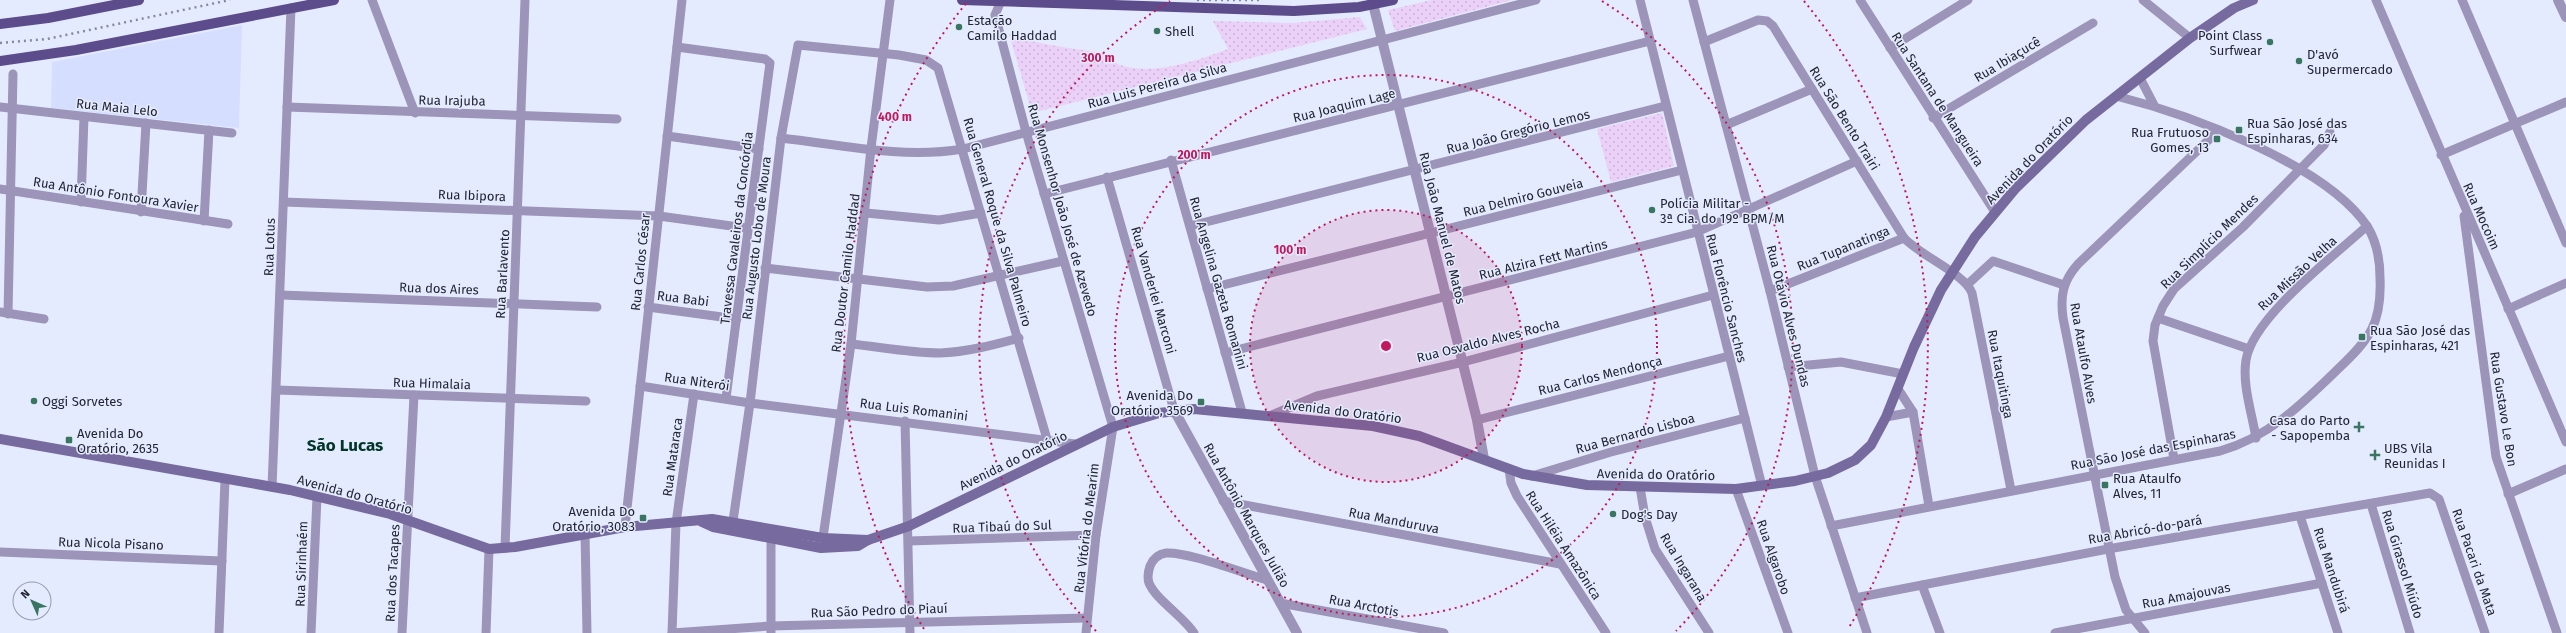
<svg xmlns="http://www.w3.org/2000/svg" width="2566" height="633" font-family="'Fira Sans',sans-serif">
  <style>
    .built { fill: #d5defe }
    .park { fill: url(#park-dots) }
    .lines { fill: none; stroke-linecap: round; stroke-linejoin: round }
    .minor { stroke: #9c94b9; stroke-width: 9 }
    .tertiary { stroke: #9c94b9; stroke-width: 10 }
    .secondary { stroke: #766a9f; stroke-width: 10 }
    .primary { stroke: #5c4c8b; stroke-width: 10 }
    .rail { stroke: #858999; stroke-width: 2.5; stroke-dasharray: 2 4; stroke-linecap: butt }
    .ring { fill: none; stroke: #c2185b; stroke-width: 2; stroke-dasharray: 2 4 }
    .poi-dot { fill: #397662; stroke: #e5ebff; stroke-width: 1.5 }
    .labels { text-anchor: middle; stroke-width: 3; stroke-linejoin: round; paint-order: stroke }
    .poi-label { font-size: 13px; fill: #232632; stroke: #e5ebff; text-anchor: start }
    .street-label { font-size: 13px; fill: #232632; stroke: #e5ebff }
    .district-label { font-size: 17px; font-weight: bold; fill: #003628; stroke: #e5ebff }
    .centre { fill: #c2185b; stroke: #e5ebff; stroke-width: 2 }
    .ring-label { font-size: 12px; text-anchor: middle; font-weight: bold; fill: #c2185b; stroke: #e5ebff; stroke-width: 3; stroke-linejoin: round; paint-order: stroke }
  </style>
  <defs>
    <pattern id="park-dots" width="8" height="8" patternUnits="userSpaceOnUse"><rect width="8" height="8" fill="#ebd1f8"/><path d="M2 2h.1M6 6h.1" fill="none" stroke="#c9b3d5" stroke-width="1.8" stroke-linecap="round"/></pattern>
  </defs>
  <rect width="100%" height="100%" fill="#e5ebff"/>
  <path class="built" d="M242,25L239,128L51,108L52,62Z"/>
  <g class="park">
    <path d="M1432,0H1512L1395,31L1388,10Z"/>
    <path d="M1360,17L1367,29L1032,113L1009,34C1039,45 1072,48 1103,53C1110,54 1113,63 1120,65C1155,76 1195,61 1228,49L1213,21L1293,23Z"/>
    <path d="M1662,113L1674,166L1611,182L1597,129Z"/>
  </g>
  <g class="lines">
    <g class="minor">
      <path d="M372,0L415,113"/>
      <path d="M1640,0L1762,486"/>
      <path d="M1693,0L1770,291L1815,476L1867,633"/>
      <path d="M1860,0L1995,212"/>
      <path d="M2143,0L2190,38"/>
      <path d="M2376,0L2566,442"/>
      <path d="M2462,0L2566,243"/>
      <path d="M1001,1L995,15L1026,132L1113,427L1096,535L1086,633"/>
      <path d="M1704,42L1758,20L1767,21L1773,26L1904,238C1921,256 1965,274 1972,293L2011,490"/>
      <path d="M677,47L765,59L770,63L726,398"/>
      <path d="M1890,48L1968,0"/>
      <path d="M2140,78L2154,105"/>
      <path d="M0,107L232,133"/>
      <path d="M287,107L617,119"/>
      <path d="M1933,118L2093,23"/>
      <path d="M1726,125L1812,89"/>
      <path d="M667,136L759,149"/>
      <path d="M781,138C841,145 903,159 963,149L1536,0"/>
      <path d="M2441,155L2566,102"/>
      <path d="M1171,160L1242,412"/>
      <path d="M1107,177L1174,410"/>
      <path d="M0,189L228,224"/>
      <path d="M1044,194L1650,41"/>
      <path d="M81,202L84,117"/>
      <path d="M284,202L659,216L746,228"/>
      <path d="M141,212L146,123"/>
      <path d="M866,213L939,220L981,213"/>
      <path d="M2464,216L2496,457L2557,633"/>
      <path d="M204,221L209,130"/>
      <path d="M1190,226L1665,106"/>
      <path d="M765,268L927,287L953,286L1063,261"/>
      <path d="M1968,284L1993,261L2064,285"/>
      <path d="M1207,289L1682,170"/>
      <path d="M1770,291L1904,238"/>
      <path d="M281,295L597,307"/>
      <path d="M648,307L737,319"/>
      <path d="M2508,309L2566,283"/>
      <path d="M0,312L44,319"/>
      <path d="M8,314L13,74"/>
      <path d="M2158,318L2249,349"/>
      <path d="M851,344C880,347 910,353 940,353C967,352 993,345 1019,338"/>
      <path d="M1225,353L1697,232L1857,161"/>
      <path d="M1788,367L1841,362L1903,374"/>
      <path d="M640,386L750,403L1075,444"/>
      <path d="M1898,389L1913,412L1929,506"/>
      <path d="M277,390L586,401"/>
      <path d="M1272,415L1317,396L1463,362L1713,295"/>
      <path d="M1886,417L1913,412"/>
      <path d="M1477,420L1729,356"/>
      <path d="M905,421L910,633"/>
      <path d="M2256,438C2252,413 2242,385 2246,360C2253,317 2334,256 2367,226"/>
      <path d="M2174,459L2153,341L2155,325L2163,306L2174,289L2243,227L2324,145L2330,132"/>
      <path d="M1509,469L1511,483L1517,496L1606,633"/>
      <path d="M1532,476L1611,452L1745,418"/>
      <path d="M272,487L291,8"/>
      <path d="M1640,487L1645,517L1655,549L1709,633"/>
      <path d="M1736,489L1788,633"/>
      <path d="M2508,494L2566,469"/>
      <path d="M1223,501L1560,564"/>
      <path d="M2371,504L2410,633"/>
      <path d="M2300,516L2338,633"/>
      <path d="M733,521L750,403L781,138L798,45L899,55L926,60L938,68L1047,439"/>
      <path d="M1831,526L2220,451C2269,437 2302,404 2338,369C2370,339 2382,323 2380,278C2380,260 2377,242 2367,226C2325,164 2188,114 2116,96"/>
      <path d="M625,527L682,0"/>
      <path d="M585,534L587,633"/>
      <path d="M909,541L1096,535"/>
      <path d="M822,544L851,344L871,148L890,0"/>
      <path d="M505,548L525,0"/>
      <path d="M0,552L222,561"/>
      <path d="M1922,585L1940,633"/>
      <path d="M1855,598L2108,549L2430,493L2439,499L2485,633"/>
      <path d="M1280,603L1444,633"/>
      <path d="M219,633L225,480"/>
      <path d="M311,633L317,497"/>
      <path d="M402,633L414,395"/>
      <path d="M486,633L489,549"/>
      <path d="M672,633L770,626L1087,618"/>
      <path d="M672,633L676,523L694,394"/>
      <path d="M771,633V532"/>
      <path d="M1194,633C1183,616 1156,600 1149,583C1147,577 1148,572 1150,566C1153,559 1159,554 1166,553C1190,552 1242,573 1267,580"/>
      <path d="M2055,633L2322,583"/>
      <path d="M2145,633L2126,610L2115,577L2063,318C2060,295 2063,281 2078,264L2218,131"/>
    </g>
    <g class="tertiary">
      <path d="M1372,0L1477,420L1484,459"/>
      <path d="M2558,0L2566,17"/>
      <path d="M1174,410L1297,633"/>
    </g>
    <g class="secondary">
      <path d="M0,439L290,490L390,514L489,549L515,547L625,527L712,519L823,538L868,540"/>
      <path d="M702,522L713,527L821,548L858,546L868,540L909,526L1113,427L1159,413L1194,409L1373,426L1419,436L1523,474L1587,485L1736,489L1795,481L1828,473L1855,460L1871,445L1886,417L1914,347L1941,290L1975,237L2015,189L2086,120L2190,38L2234,8L2253,0"/>
    </g>
    <g class="primary">
      <path d="M962,0L1294,11L1359,7L1393,0"/>
      <path d="M0,24L48,18L139,0"/>
      <path d="M0,61L76,50L334,0"/>
    </g>
    <g class="rail">
      <path d="M1197,0H1262"/>
      <path d="M0,43L47,39L230,0"/>
    </g>
  </g>
  <circle cx="1386" cy="346" r="136" fill="#c2185b" fill-opacity=".12"/>
  <g class="ring">
    <circle cx="1386" cy="346" r="136"/>
    <circle cx="1386" cy="346" r="271"/>
    <path d="M1096 631A407 407 0 0 1 1170 1M1602 1A407 407 0 0 1 1676 631"/>
    <path d="M924 629A542 542 0 0 1 968 1M1804 1A542 542 0 0 1 1848 629"/>
  </g>
  <g class="poi-dot">
    <circle cx="959" cy="27" r="4"/>
    <circle cx="1157" cy="31" r="4"/>
    <circle cx="2270" cy="42" r="4"/>
    <circle cx="2299" cy="61" r="4"/>
    <rect x="2235" y="126" width="8" height="8" rx="2"/>
    <rect x="2213" y="135" width="8" height="8" rx="2"/>
    <circle cx="1652" cy="210" r="4"/>
    <rect x="2358" y="333" width="8" height="8" rx="2"/>
    <circle cx="34" cy="401" r="4"/>
    <rect x="1197" y="398" width="8" height="8" rx="2"/>
    <path d="M2357 421h4v4h4v4h-4v4h-4v-4h-4v-4h4z"/>
    <rect x="65" y="436" width="8" height="8" rx="2"/>
    <path d="M2373 449h4v4h4v4h-4v4h-4v-4h-4v-4h4z"/>
    <rect x="2101" y="481" width="8" height="8" rx="2"/>
    <circle cx="1613" cy="514" r="4"/>
    <rect x="639" y="514" width="8" height="8" rx="2"/>
  </g>
  <g class="labels">
    <g class="poi-label">
      <text x="967" y="25">Estação<tspan x="967" dy="15">Camilo Haddad</tspan></text>
      <text x="1165" y="36">Shell</text>
      <text x="2262" y="40" text-anchor="end">Point Class<tspan x="2262" dy="15">Surfwear</tspan></text>
      <text x="2307" y="59">D'avó<tspan x="2307" dy="15">Supermercado</tspan></text>
      <text x="2247" y="128">Rua São José das<tspan x="2247" dy="15">Espinharas, 634</tspan></text>
      <text x="2209" y="137" text-anchor="end">Rua Frutuoso<tspan x="2209" dy="15">Gomes, 13</tspan></text>
      <text x="1660" y="208">Polícia Militar -<tspan x="1660" dy="15">3ª Cia. do 19º BPM/M</tspan></text>
      <text x="2370" y="335">Rua São José das<tspan x="2370" dy="15">Espinharas, 421</tspan></text>
      <text x="1193" y="400" text-anchor="end">Avenida Do<tspan x="1193" dy="15">Oratório, 3569</tspan></text>
      <text x="42" y="406">Oggi Sorvetes</text>
      <text x="2350" y="425" text-anchor="end">Casa do Parto<tspan x="2350" dy="15">- Sapopemba</tspan></text>
      <text x="77" y="438">Avenida Do<tspan x="77" dy="15">Oratório, 2635</tspan></text>
      <text x="2384" y="453">UBS Vila<tspan x="2384" dy="15">Reunidas I</tspan></text>
      <text x="2113" y="483">Rua Ataulfo<tspan x="2113" dy="15">Alves, 11</tspan></text>
      <text x="635" y="516" text-anchor="end">Avenida Do<tspan x="635" dy="15">Oratório, 3083</tspan></text>
      <text x="1621" y="519">Dog's Day</text>
    </g>
    <g class="street-label">
      <text transform="translate(2007 59) rotate(-31)" y="5">Rua Ibiaçucê</text>
      <text transform="translate(1157 85) rotate(-15)" y="5">Rua Luis Pereira da Silva</text>
      <text transform="translate(1938 99) rotate(57)" y="5">Rua Santana de Mangueira</text>
      <text transform="translate(452 100) rotate(1)" y="5">Rua Irajuba</text>
      <text transform="translate(1344 105) rotate(-14)" y="5">Rua Joaquim Lage</text>
      <text transform="translate(117 107) rotate(6)" y="5">Rua Maia Lelo</text>
      <text transform="translate(1845 118) rotate(58)" y="5">Rua São Bento Trairi</text>
      <text transform="translate(1518 131) rotate(-14)" y="5">Rua João Gregório Lemos</text>
      <text transform="translate(2029 159) rotate(-46)" y="5">Avenida do Oratório</text>
      <text transform="translate(116 194) rotate(9)" y="5">Rua Antônio Fontoura Xavier</text>
      <text transform="translate(472 195) rotate(2)" y="5">Rua Ibipora</text>
      <text transform="translate(1523 197) rotate(-14)" y="5">Rua Delmiro Gouveia</text>
      <text transform="translate(1063 210) rotate(74)" y="5">Rua Monsenhor João José de Azevedo</text>
      <text transform="translate(2482 216) rotate(66)" y="5">Rua Mocoim</text>
      <text transform="translate(998 222) rotate(74)" y="5">Rua General Roque da Silva Palmeiro</text>
      <text transform="translate(736 228) rotate(-83)" y="5">Travessa Cavaleiros da Concórdia</text>
      <text transform="translate(1443 228) rotate(76)" y="5">Rua João Manuel de Matos</text>
      <text transform="translate(756 238) rotate(-83)" y="5">Rua Augusto Lobo de Moura</text>
      <text transform="translate(2209 241) rotate(-44)" y="5">Rua Simplício Mendes</text>
      <text transform="translate(269 247) rotate(-88)" y="5">Rua Lotus</text>
      <text transform="translate(1843 248) rotate(-22)" y="5">Rua Tupanatinga</text>
      <text transform="translate(1543 259) rotate(-14)" y="5">Rua Alzira Fett Martins</text>
      <text transform="translate(640 262) rotate(-84)" y="5">Rua Carlos César</text>
      <text transform="translate(845 273) rotate(-83)" y="5">Rua Doutor Camilo Haddad</text>
      <text transform="translate(2297 273) rotate(-43)" y="5">Rua Missão Velha</text>
      <text transform="translate(502 274) rotate(-87)" y="5">Rua Barlavento</text>
      <text transform="translate(1219 283) rotate(74)" y="5">Rua Angelina Gazeta Romanini</text>
      <text transform="translate(439 288) rotate(2)" y="5">Rua dos Aires</text>
      <text transform="translate(1154 290) rotate(74)" y="5">Rua Vanderlei Marconi</text>
      <text transform="translate(683 298) rotate(7)" y="5">Rua Babi</text>
      <text transform="translate(1727 298) rotate(76)" y="5">Rua Florêncio Sanches</text>
      <text transform="translate(1789 316) rotate(76)" y="5">Rua Otávio Alves Dundas</text>
      <text transform="translate(1488 340) rotate(-14)" y="5">Rua Osvaldo Alves Rocha</text>
      <text transform="translate(2084 353) rotate(80)" y="5">Rua Ataulfo Alves</text>
      <text transform="translate(2001 374) rotate(79)" y="5">Rua Itaquitinga</text>
      <text transform="translate(1600 375) rotate(-14)" y="5">Rua Carlos Mendonça</text>
      <text transform="translate(697 381) rotate(8)" y="5">Rua Niterói</text>
      <text transform="translate(432 383) rotate(2)" y="5">Rua Himalaia</text>
      <text transform="translate(914 409) rotate(7)" y="5">Rua Luis Romanini</text>
      <text transform="translate(2504 409) rotate(81)" y="5">Rua Gustavo Le Bon</text>
      <text transform="translate(1343 411) rotate(7)" y="5">Avenida do Oratório</text>
      <text transform="translate(1635 433) rotate(-15)" y="5">Rua Bernardo Lisboa</text>
      <text transform="translate(2153 449) rotate(-11)" y="5">Rua São José das Espinharas</text>
      <text transform="translate(672 457) rotate(-82)" y="5">Rua Mataraca</text>
      <text transform="translate(1013 460) rotate(-26)" y="5">Avenida do Oratório</text>
      <text transform="translate(1656 474) rotate(1)" y="5">Avenida do Oratório</text>
      <text transform="translate(355 494) rotate(15)" y="5">Avenida do Oratório</text>
      <text transform="translate(1247 515) rotate(61)" y="5">Rua Antônio Marques Julião</text>
      <text transform="translate(1394 520) rotate(11)" y="5">Rua Manduruva</text>
      <text transform="translate(1002 526) rotate(-2)" y="5">Rua Tibaú do Sul</text>
      <text transform="translate(1086 528) rotate(-83)" y="5">Rua Vitória do Mearim</text>
      <text transform="translate(2145 529) rotate(-10)" y="5">Rua Abricó-do-pará</text>
      <text transform="translate(111 543) rotate(2)" y="5">Rua Nicola Pisano</text>
      <text transform="translate(1564 545) rotate(57)" y="5">Rua Hiléia Amazônica</text>
      <text transform="translate(1774 557) rotate(71)" y="5">Rua Algarobo</text>
      <text transform="translate(2475 562) rotate(71)" y="5">Rua Pacari da Mata</text>
      <text transform="translate(301 564) rotate(-88)" y="5">Rua Sirinhaém</text>
      <text transform="translate(2403 564) rotate(73)" y="5">Rua Girassol Miúdo</text>
      <text transform="translate(1684 567) rotate(59)" y="5">Rua Ingarana</text>
      <text transform="translate(2332 570) rotate(72)" y="5">Rua Mandubirá</text>
      <text transform="translate(392 573) rotate(-87)" y="5">Rua dos Tacapes</text>
      <text transform="translate(2186 595) rotate(-11)" y="5">Rua Amajouvas</text>
      <text transform="translate(1364 605) rotate(11)" y="5">Rua Arctotis</text>
      <text transform="translate(879 610) rotate(-2)" y="5">Rua São Pedro do Piauí</text>
    </g>
    <g class="district-label">
      <text x="345" y="451">São Lucas</text>
    </g>
  </g>
  <circle cx="1386" cy="346" r="6" class="centre"/>
  <g class="ring-label">
    <text x="1098" y="62">300 m</text>
    <text x="895" y="121">400 m</text>
    <text x="1194" y="159">200 m</text>
    <text x="1290" y="254">100 m</text>
  </g>
  <g transform="translate(32 601) rotate(315)"><circle r="19" fill="#e5ebff" stroke="#979cad"/>
  <path d="M0-3L7 15L0 10L-7 15Z" fill="#397662"/>
  <text y="-6" font-size="11" font-weight="bold" text-anchor="middle" fill="#232632">N</text>
  </g>
</svg>
